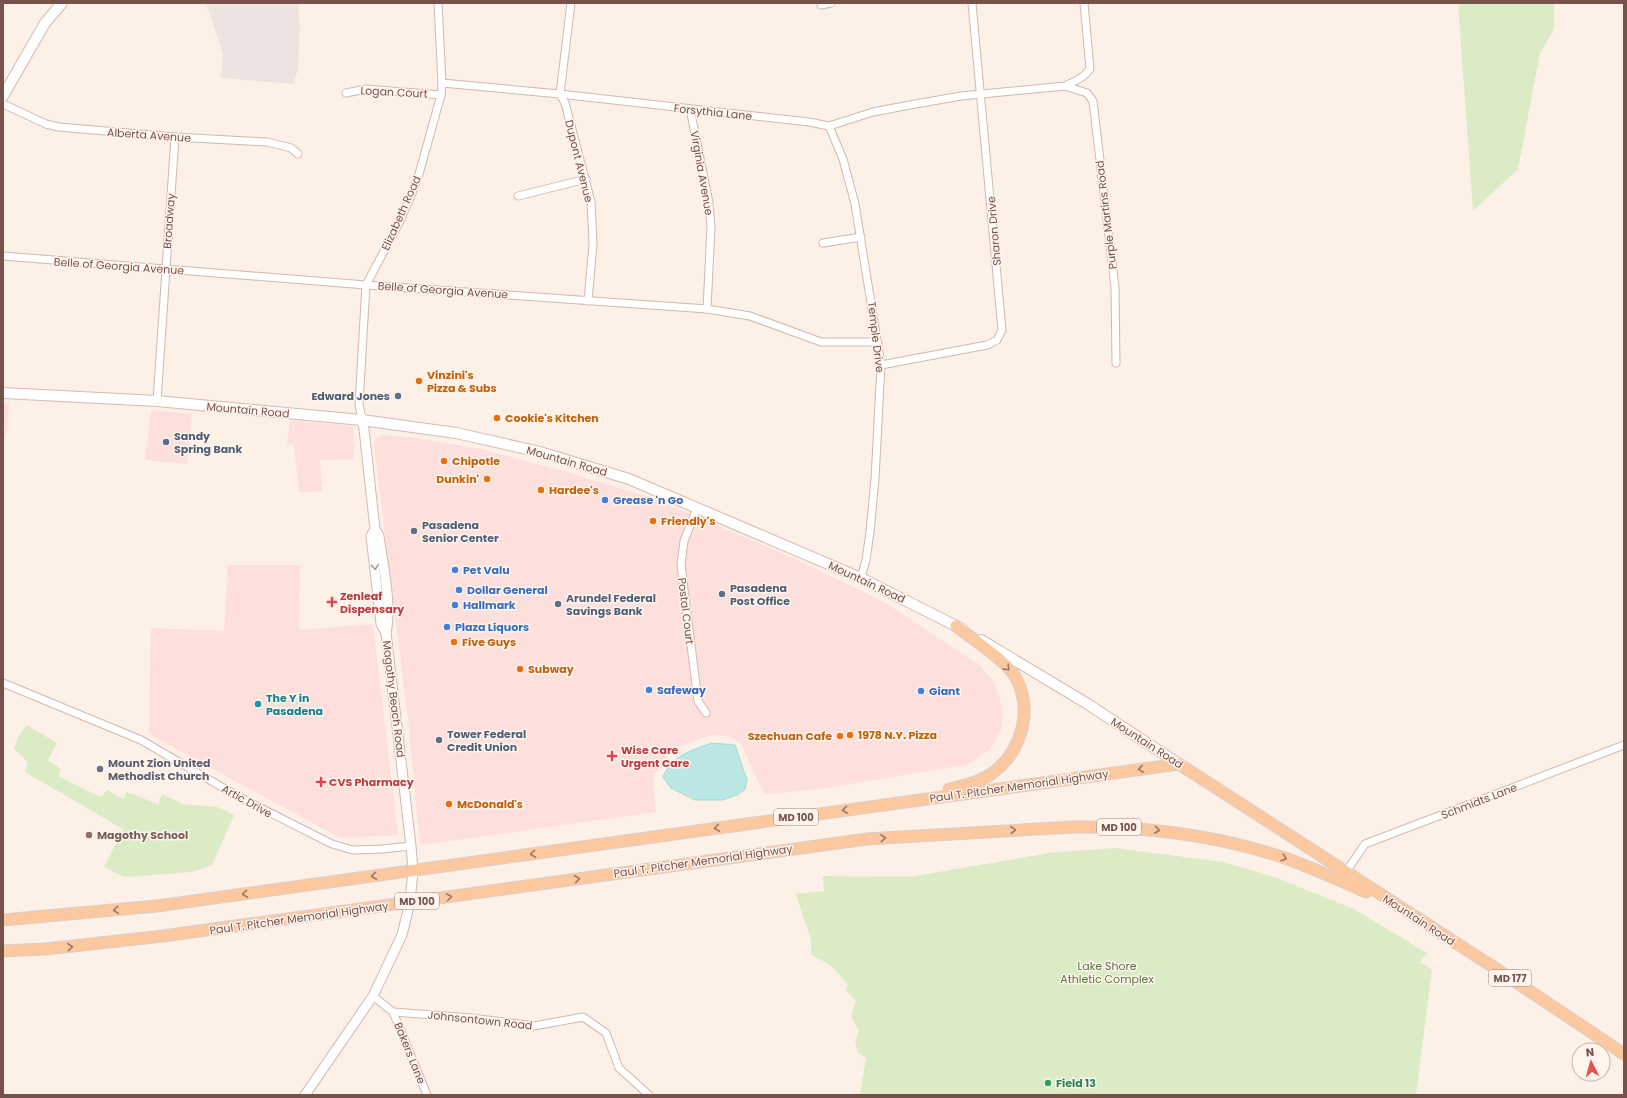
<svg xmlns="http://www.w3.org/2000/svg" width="1627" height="1098" font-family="Poppins,sans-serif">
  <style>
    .commercial { fill: #fddfdb }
    .industrial { fill: #ede4e1 }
    .green { fill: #dbebc5 }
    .water { fill: #bbe7e5; stroke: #a1d9d7 }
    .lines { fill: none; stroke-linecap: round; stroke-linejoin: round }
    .minor-casing { stroke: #d1b8af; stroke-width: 9 }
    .tertiary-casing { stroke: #d1b8af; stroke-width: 11 }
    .secondary-casing { stroke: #d7b9af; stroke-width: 12 }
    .primary-casing { stroke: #d9cfcd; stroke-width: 13 }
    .minor { stroke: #fff; stroke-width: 7 }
    .tertiary { stroke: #fff; stroke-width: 9 }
    .secondary { stroke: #fff; stroke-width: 10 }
    .primary { stroke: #fbc89f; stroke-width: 11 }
    .oneway { stroke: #ad9793 }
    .oneway2 { stroke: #9f7564 }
    .food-dot { fill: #e8710a; stroke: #fff5ee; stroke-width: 1.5 }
    .service-dot { fill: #5c6f8a; stroke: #fff5ee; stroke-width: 1.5 }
    .shop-dot { fill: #3f7fe0; stroke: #fff5ee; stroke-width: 1.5 }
    .health-dot { fill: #e0444e; stroke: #fff5ee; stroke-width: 1.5 }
    .culture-dot { fill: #0f9aa8; stroke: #fff5ee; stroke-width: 1.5 }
    .worship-dot { fill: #6b7280; stroke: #fff5ee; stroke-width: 1.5 }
    .education-dot { fill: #8d6e63; stroke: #fff5ee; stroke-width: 1.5 }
    .leisure-dot { fill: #2e9e5b; stroke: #fff5ee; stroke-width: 1.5 }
    .labels { text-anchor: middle; stroke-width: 3; stroke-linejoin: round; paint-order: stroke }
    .shield { fill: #fff5ee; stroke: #a0837c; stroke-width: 1 }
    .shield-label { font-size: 10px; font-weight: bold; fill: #77524b }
    .street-label { font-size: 11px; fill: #77524b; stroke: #fff5ee }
    .food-label { font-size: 11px; font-weight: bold; fill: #c56008; stroke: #fff5ee; text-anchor: start }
    .service-label { font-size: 11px; font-weight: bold; fill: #4e5e75; stroke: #fff5ee; text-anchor: start }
    .shop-label { font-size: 11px; font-weight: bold; fill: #366cbe; stroke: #fff5ee; text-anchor: start }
    .health-label { font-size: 11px; font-weight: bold; fill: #be3a42; stroke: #fff5ee; text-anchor: start }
    .culture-label { font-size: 11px; font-weight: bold; fill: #0d838f; stroke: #fff5ee; text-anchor: start }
    .worship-label { font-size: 11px; font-weight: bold; fill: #5b616d; stroke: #fff5ee; text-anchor: start }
    .education-label { font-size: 11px; font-weight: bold; fill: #785e54; stroke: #fff5ee; text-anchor: start }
    .park-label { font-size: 11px; fill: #5a7740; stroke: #fff5ee }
    .leisure-label { font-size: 11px; font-weight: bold; fill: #27864d; stroke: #fff5ee; text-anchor: start }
  </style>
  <rect width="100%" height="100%" fill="#fdf0e7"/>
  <g class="commercial">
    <path d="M3,403L9,404L6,438L3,439Z"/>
    <path d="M151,410L192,414L187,464L145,460Z"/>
    <path d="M290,420L353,426L354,459L320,460L322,491L299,492L294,445L287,444Z"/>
    <path d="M382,435L402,436L481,449L566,472L649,497L791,557L845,583L887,604L981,666L993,681L999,695L1003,713L1001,731L989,750L969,764L819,789L764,794L741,744L729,736L712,735L684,744L668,754L654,775L653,788L656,812L420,845L408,719L374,446L375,439Z"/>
    <path d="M228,565H300L299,630L373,624L398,835L340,838L149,734L151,628L224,631Z"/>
  </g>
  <path class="industrial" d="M206,3H298L300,29L298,70L293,84L221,78L223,54Z"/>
  <g class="green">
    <path d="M1458,3H1554V29L1540,53L1518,169L1473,211Z"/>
    <path d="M27,725L57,743L48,760L61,769L58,776L101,797L107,790L123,799L127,792L158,804L162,794L182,804L217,807L234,815L212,865L192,872L124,877L104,867L123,829L25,772L28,763L14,748L19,735Z"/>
    <path d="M1114,848L1223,862L1274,877L1354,909L1427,953L1420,962L1432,970L1416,1095H860L866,1058L858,1053L855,1040L859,1031L851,1017L856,1001L846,990L848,984L829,964L811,955V940L796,894L824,891L823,876L909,877L1050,853Z"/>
  </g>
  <path class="water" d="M712,743L735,745L747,780L745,789L737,795L722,800H695L671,788L663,777C671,756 692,750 712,743Z"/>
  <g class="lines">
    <defs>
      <g id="minor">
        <path d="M571,3L560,94L565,103L591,202L593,244L588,301"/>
        <path d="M821,5L831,3"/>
        <path d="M442,83L560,94L809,122L829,126L873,112L910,105L961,96L1065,86C1075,81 1083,79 1090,69L1084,3"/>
        <path d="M1065,86L1087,93L1093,101L1115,287L1116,363"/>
        <path d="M346,93L366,89L441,95"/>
        <path d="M3,104L46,124L59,127L175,137L267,142L291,148L298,154"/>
        <path d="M690,109L709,203L711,227L707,309"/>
        <path d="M829,126L843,159L855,204L881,365L875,479L870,532L866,560L861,578"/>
        <path d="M518,196L586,179"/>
        <path d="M823,243L861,237"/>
        <path d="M3,256L366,285L707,309L750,316L821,342H878"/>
        <path d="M881,365L987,345L997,340L1002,330L972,3"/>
        <path d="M157,401L175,137"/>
        <path d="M362,420L359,404L366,285L399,223L412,193L419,174L441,95L442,83L438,3"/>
        <path d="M697,508L684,541L681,565L698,701L706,713"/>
        <path d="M3,683L141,740L239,797L332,844L353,850L382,849L411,846"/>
        <path d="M1346,872L1365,844L1624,745"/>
        <path d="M373,996L393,1012L472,1018L534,1026L583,1017L606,1033L619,1068L649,1095"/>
        <path d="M393,1012L427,1095"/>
      </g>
      <g id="tertiary">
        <path d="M362,420L364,429L375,529L379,536C383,566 392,604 386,633"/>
        <path d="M305,1095L373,996L402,935L410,902L413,871L411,846L386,633L381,624L371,536L375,529"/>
      </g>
      <g id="secondary">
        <path d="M3,96L45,23L62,3"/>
        <path d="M3,393L157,401L362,420L456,433L540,452L629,479L861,578L962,629"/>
        <path d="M981,640L1086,703L1179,764"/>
      </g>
      <g id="primary">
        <path d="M949,789C964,786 981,782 994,772C1022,750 1033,710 1016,678C1008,662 971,638 956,626"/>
        <path d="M3,920L157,906L1179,764L1501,972L1624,1054"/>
        <path d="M3,951L46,949L163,936L867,839L1074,827C1145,826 1215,835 1282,857C1311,867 1339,880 1366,892"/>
      </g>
    </defs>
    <use href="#minor" class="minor-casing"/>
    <use href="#tertiary" class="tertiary-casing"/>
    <use href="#secondary" class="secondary-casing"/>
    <use href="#primary" class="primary-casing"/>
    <use href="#minor" class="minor"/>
    <use href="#tertiary" class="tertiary"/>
    <use href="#secondary" class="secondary"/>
    <use href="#primary" class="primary"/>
  </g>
  <defs><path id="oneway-chevron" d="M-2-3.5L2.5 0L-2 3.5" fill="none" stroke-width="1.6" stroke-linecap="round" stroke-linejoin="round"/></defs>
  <use class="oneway" href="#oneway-chevron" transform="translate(375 567) rotate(84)"/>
  <g class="oneway2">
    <use href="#oneway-chevron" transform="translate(1007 668) rotate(47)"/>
    <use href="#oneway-chevron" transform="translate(1141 769) rotate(172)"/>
    <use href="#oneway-chevron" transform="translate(845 810) rotate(172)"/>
    <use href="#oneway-chevron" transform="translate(717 828) rotate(172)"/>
    <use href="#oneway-chevron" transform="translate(1013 830) rotate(-3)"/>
    <use href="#oneway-chevron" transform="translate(1157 830) rotate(7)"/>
    <use href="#oneway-chevron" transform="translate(883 838) rotate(-4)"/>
    <use href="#oneway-chevron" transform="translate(533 854) rotate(172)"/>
    <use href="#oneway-chevron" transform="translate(1284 858) rotate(19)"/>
    <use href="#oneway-chevron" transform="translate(374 876) rotate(172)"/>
    <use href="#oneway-chevron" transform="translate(577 879) rotate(-8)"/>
    <use href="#oneway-chevron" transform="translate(245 894) rotate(172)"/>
    <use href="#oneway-chevron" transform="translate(449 897) rotate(-8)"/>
    <use href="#oneway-chevron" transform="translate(116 910) rotate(175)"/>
    <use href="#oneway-chevron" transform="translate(70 947) rotate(-5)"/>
  </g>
  <g class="food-dot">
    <circle cx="419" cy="381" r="4"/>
    <circle cx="497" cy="418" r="4"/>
    <circle cx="444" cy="461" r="4"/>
    <circle cx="487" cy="479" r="4"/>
    <circle cx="541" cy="490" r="4"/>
    <circle cx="653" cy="521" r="4"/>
    <circle cx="454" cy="642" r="4"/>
    <circle cx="520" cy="669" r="4"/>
    <circle cx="850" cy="735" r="4"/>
    <circle cx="840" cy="736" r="4"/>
    <circle cx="449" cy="804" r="4"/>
  </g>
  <g class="service-dot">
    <circle cx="398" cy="396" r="4"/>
    <circle cx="166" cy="442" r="4"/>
    <circle cx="414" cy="531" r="4"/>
    <circle cx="722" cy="594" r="4"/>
    <circle cx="558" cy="604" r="4"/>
    <circle cx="439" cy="740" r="4"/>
  </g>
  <g class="shop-dot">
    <circle cx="605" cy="500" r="4"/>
    <circle cx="455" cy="570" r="4"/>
    <circle cx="459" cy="590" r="4"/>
    <circle cx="455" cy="605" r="4"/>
    <circle cx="447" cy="627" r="4"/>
    <circle cx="649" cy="690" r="4"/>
    <circle cx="921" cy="691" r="4"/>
  </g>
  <g class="health-dot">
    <path d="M330 596h4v4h4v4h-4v4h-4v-4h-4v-4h4z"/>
    <path d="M610 750h4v4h4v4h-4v4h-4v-4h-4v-4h4z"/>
    <path d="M319 776h4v4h4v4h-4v4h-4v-4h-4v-4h4z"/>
  </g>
  <circle class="culture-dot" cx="258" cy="704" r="4"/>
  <circle class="worship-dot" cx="100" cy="769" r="4"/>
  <circle class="education-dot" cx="89" cy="835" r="4"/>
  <circle class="leisure-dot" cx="1048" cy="1083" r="4"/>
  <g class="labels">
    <g class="shield">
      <rect x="774" y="809" width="44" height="16" rx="3"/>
      <rect x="1097" y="819" width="44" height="16" rx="3"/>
      <rect x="395" y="893" width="44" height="16" rx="3"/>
      <rect x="1489" y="970" width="42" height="16" rx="3"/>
    </g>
    <g class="shield-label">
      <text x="796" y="821">MD 100</text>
      <text x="1119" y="831">MD 100</text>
      <text x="417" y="905">MD 100</text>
      <text x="1510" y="982">MD 177</text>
    </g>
    <g class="street-label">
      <text transform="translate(394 92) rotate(3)" y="4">Logan Court</text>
      <text transform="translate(713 112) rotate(6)" y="4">Forsythia Lane</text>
      <text transform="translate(149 135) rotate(4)" y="4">Alberta Avenue</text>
      <text transform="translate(579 161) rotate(76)" y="4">Dupont Avenue</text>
      <text transform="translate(702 173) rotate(80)" y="4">Virginia Avenue</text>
      <text transform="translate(401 213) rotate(-66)" y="4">Elizabeth Road</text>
      <text transform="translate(1106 215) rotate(-97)" y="4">Purple Martins Road</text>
      <text transform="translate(169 221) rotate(-86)" y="4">Broadway</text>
      <text transform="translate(994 231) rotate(-95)" y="4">Sharon Drive</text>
      <text transform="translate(119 266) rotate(4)" y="4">Belle of Georgia Avenue</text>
      <text transform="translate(443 290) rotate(4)" y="4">Belle of Georgia Avenue</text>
      <text transform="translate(876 337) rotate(83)" y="4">Temple Drive</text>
      <text transform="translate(248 410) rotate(5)" y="4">Mountain Road</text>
      <text transform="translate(567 461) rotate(16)" y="4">Mountain Road</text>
      <text transform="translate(867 582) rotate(25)" y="4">Mountain Road</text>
      <text transform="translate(686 611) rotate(83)" y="4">Postal Court</text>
      <text transform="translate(394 699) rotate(83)" y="4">Magothy Beach Road</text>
      <text transform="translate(1147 743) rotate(33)" y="4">Mountain Road</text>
      <text transform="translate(1019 786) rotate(-8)" y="4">Paul T. Pitcher Memorial Highway</text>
      <text transform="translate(247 801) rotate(29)" y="4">Artic Drive</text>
      <text transform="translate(1479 801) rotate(-21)" y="4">Schmidts Lane</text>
      <text transform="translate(703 861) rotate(-8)" y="4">Paul T. Pitcher Memorial Highway</text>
      <text transform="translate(299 918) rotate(-8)" y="4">Paul T. Pitcher Memorial Highway</text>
      <text transform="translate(1419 920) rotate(33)" y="4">Mountain Road</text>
      <text transform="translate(480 1020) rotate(6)" y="4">Johnsontown Road</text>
      <text transform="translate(410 1053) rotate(68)" y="4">Bakers Lane</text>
    </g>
    <g class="food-label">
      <text x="427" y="379">Vinzini's<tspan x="427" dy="13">Pizza &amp; Subs</tspan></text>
      <text x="505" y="422">Cookie's Kitchen</text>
      <text x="452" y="465">Chipotle</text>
      <text x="479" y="483" text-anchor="end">Dunkin'</text>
      <text x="549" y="494">Hardee's</text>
      <text x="661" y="525">Friendly's</text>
      <text x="462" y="646">Five Guys</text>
      <text x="528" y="673">Subway</text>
      <text x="858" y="739">1978 N.Y. Pizza</text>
      <text x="832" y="740" text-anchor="end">Szechuan Cafe</text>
      <text x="457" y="808">McDonald's</text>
    </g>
    <g class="service-label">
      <text x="390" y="400" text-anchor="end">Edward Jones</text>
      <text x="174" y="440">Sandy<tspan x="174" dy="13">Spring Bank</tspan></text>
      <text x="422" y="529">Pasadena<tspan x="422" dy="13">Senior Center</tspan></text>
      <text x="730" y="592">Pasadena<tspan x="730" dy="13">Post Office</tspan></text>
      <text x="566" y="602">Arundel Federal<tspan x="566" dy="13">Savings Bank</tspan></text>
      <text x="447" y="738">Tower Federal<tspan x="447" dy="13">Credit Union</tspan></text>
    </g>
    <g class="shop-label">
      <text x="613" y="504">Grease 'n Go</text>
      <text x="463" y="574">Pet Valu</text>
      <text x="467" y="594">Dollar General</text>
      <text x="463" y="609">Hallmark</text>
      <text x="455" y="631">Plaza Liquors</text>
      <text x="657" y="694">Safeway</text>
      <text x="929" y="695">Giant</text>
    </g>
    <g class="health-label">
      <text x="340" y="600">Zenleaf<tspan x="340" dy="13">Dispensary</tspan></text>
      <text x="621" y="754">Wise Care<tspan x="621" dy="13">Urgent Care</tspan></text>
      <text x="329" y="786">CVS Pharmacy</text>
    </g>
    <g class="culture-label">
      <text x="266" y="702">The Y in<tspan x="266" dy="13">Pasadena</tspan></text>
    </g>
    <g class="worship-label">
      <text x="108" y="767">Mount Zion United<tspan x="108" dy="13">Methodist Church</tspan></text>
    </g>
    <g class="education-label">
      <text x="97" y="839">Magothy School</text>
    </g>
    <g class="park-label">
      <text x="1107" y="970">Lake Shore<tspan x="1107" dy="13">Athletic Complex</tspan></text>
    </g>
    <g class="leisure-label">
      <text x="1056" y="1087">Field 13</text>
    </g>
  </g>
  <rect width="1627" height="1098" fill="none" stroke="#77524b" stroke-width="8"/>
  <g transform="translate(1591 1062) rotate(354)"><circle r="19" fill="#fff5ee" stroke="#c9b4ad"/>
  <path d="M0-3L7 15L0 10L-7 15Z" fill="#e7514c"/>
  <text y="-6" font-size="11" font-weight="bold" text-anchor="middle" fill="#77524b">N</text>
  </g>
</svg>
